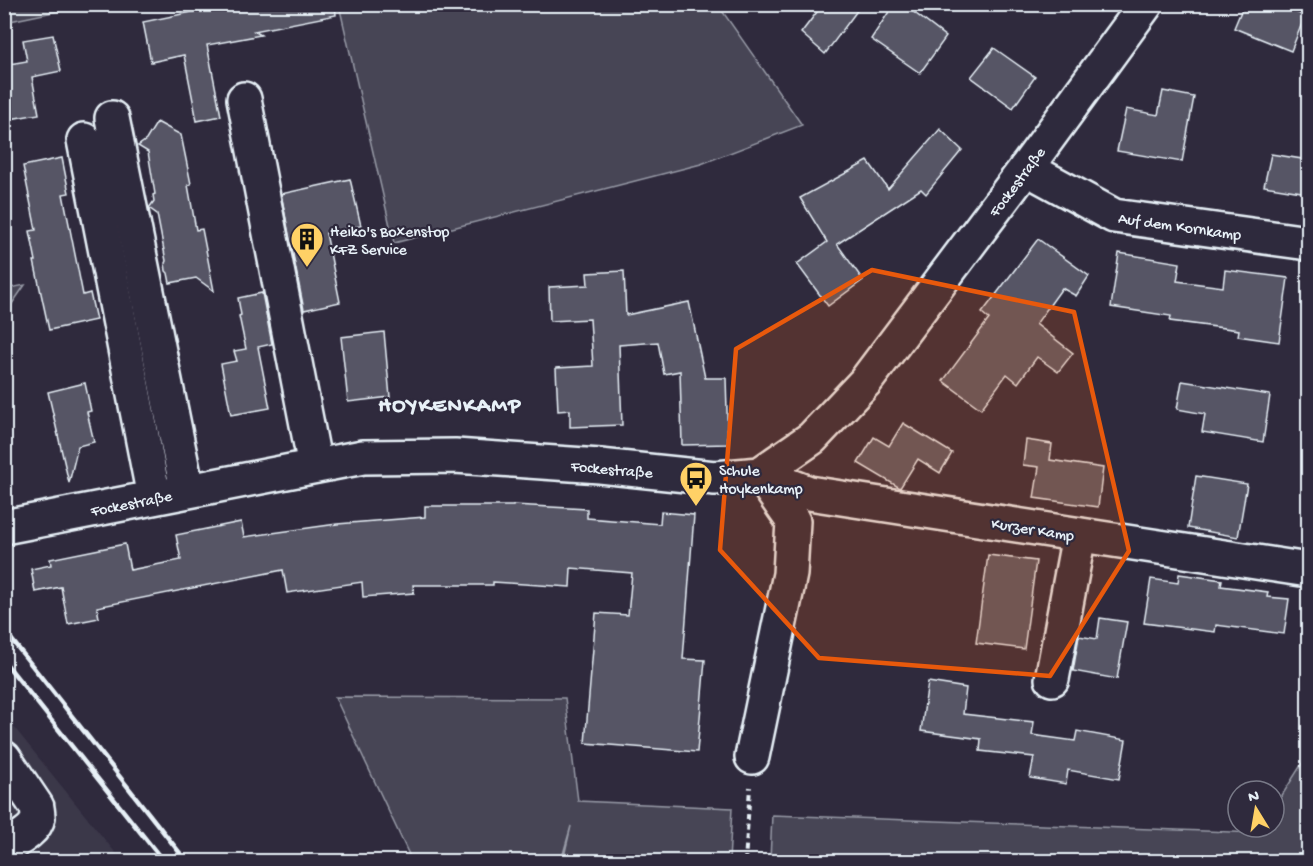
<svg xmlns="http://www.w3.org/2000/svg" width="1313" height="866" font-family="'Gochi Hand',sans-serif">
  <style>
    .built { fill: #3b3749 }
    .green { fill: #464455; stroke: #979aa6; stroke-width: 1.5 }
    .building { fill: #575565; stroke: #e8f1f8; stroke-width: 1.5 }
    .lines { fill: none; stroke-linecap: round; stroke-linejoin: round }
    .minor-casing { stroke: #e8f1f8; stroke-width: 38 }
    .path { stroke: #e8f1f8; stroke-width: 4; stroke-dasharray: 6 4.5; stroke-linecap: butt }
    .minor { stroke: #2f2a3d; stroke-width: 33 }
    .rail { stroke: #e8f1f8; stroke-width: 4.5 }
    .marked { fill: #e8590c; fill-opacity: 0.2; stroke: #e8590c; stroke-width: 4.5; stroke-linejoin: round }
    .labels { text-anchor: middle; stroke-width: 4.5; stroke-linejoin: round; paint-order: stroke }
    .street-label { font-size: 16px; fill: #e8f1f8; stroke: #2f2a3d }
    .poi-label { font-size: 16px; fill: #e8f1f8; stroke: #2f2a3d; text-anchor: start }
    .district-label { font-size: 22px; font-weight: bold; letter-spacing: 1.5px; fill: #e8f1f8; stroke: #2f2a3d }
  </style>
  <rect width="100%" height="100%" fill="#2f2a3d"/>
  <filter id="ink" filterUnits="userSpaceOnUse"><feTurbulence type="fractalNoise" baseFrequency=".0167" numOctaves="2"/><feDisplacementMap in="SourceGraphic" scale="12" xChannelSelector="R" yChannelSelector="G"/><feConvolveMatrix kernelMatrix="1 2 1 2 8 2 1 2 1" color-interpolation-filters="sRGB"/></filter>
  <g filter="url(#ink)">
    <path class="built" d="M5,716L122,861H5Z"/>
    <g class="green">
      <path d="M5,4L72,5L73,8L5,22Z"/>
      <path d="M339,5H718L802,125L701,164L394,243Z"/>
      <path d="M25,285L5,314V289Z"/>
      <path d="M335,697L565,698L578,801L732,808L729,861H563L571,826L561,861H412Z"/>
      <path d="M1308,754V861H770L772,815L1258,833L1262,827H1274V808Z"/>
    </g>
    <g class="building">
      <path d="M231,4H335L336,15L254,31L261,35L207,45L221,116L197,121L184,55L151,62L143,22Z"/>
      <path d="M823,4H862L825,54L801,33Z"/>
      <path d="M894,4H903L946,37L920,73L871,39Z"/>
      <path d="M1244,4H1277L1305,16L1291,51L1234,28Z"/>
      <path d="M53,35L61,71L32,77L39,114L4,120V65L27,61L23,40Z"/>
      <path d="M994,48L1035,77L1013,108L971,77Z"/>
      <path d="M1163,91L1194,97L1182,162L1117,151L1126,109L1158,115Z"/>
      <path d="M157,122L181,135L191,184L188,185L196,230L202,229L214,291L196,278L170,283L168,273L166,271L165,263L166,261L157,214L149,208L154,201L153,195L155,194L148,152L138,146L146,140Z"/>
      <path d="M940,129L962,150L926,194L921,189L837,244L863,280L828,306L797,264L827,242L800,198L868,161L888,189Z"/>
      <path d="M1271,154L1308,160V193L1264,186Z"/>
      <path d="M62,158L69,193L63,194L83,295L90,293L96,320L49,330L34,261H36L30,231L36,230L23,166Z"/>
      <path d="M350,179L361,226L326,233L340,302L304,310L281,194Z"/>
      <path d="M1038,239L1089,276L1076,296L1062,288L1036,324L1073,353L1058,372L1037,357L1018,383L1007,374L981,409L943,381L989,319L982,313Z"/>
      <path d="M1119,253L1180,263L1177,281L1223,287L1225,270L1288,278L1279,342L1238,336L1239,330L1170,321L1171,316L1111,307Z"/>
      <path d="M624,271L626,315L689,302L705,378H726L728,444L682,445L680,371L664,374L658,342L619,345L622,425L570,427V410L558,411L556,368L593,366L590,319L550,321L549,287L588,285L587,273Z"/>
      <path d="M262,293L272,344L258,347L270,408L231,415L221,364L237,361L234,351L246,349L239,316L241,315L238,298Z"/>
      <path d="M384,332L390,397L348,402L341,337Z"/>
      <path d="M1182,381L1270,395L1263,442L1202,432L1205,414L1177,409Z"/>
      <path d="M85,383L91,411L87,412L94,442L78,446L69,483L48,392Z"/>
      <path d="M903,423L952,453L940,473L918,459L900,488L858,463L874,437L889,446Z"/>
      <path d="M1026,440L1052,444L1050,460L1103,468L1098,507L1034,498L1039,467L1023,465Z"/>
      <path d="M1196,476L1247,484L1238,537L1188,528Z"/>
      <path d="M513,505L587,509V518L660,524L661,512L694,515L683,659L705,660L697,752L585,743L596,613L628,615L632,573L571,568L570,587L493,582V585H413L414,593L363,597L362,582L287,593L283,570L97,607L99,618L68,624L61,587L35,592L31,569L51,565L50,559L125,544L130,570L181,560L176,535L241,522L244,537L337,524L425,517V506H513Z"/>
      <path d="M988,555L1036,561L1024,649L976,643Z"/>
      <path d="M1179,574L1222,580L1221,586L1268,592L1267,597L1289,599L1284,634L1216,625L1215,632L1144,623L1151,579L1178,583Z"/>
      <path d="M1100,618L1127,622L1117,679L1073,671L1079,636L1097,639Z"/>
      <path d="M928,682L966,688L963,714L1034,722L1032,735L1075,741L1077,731L1126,740L1119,779L1068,770L1066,784L1030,778L1034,757L980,751L981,739L921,731Z"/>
    </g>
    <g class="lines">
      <defs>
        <g id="minor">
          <path d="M244,99L315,466"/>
          <path d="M112,118L187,490"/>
          <path d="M84,140L154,497"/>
          <path d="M1026,168L1114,216L1308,243"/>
          <path d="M760,474L809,493L1308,570"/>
          <path d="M4,527L363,457L455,456L600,466L715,478L760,474L812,438L865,382L1026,168L1146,4"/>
          <path d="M1052,679L1079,535"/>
          <path d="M752,757L790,574L793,521L760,474"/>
          <path d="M4,758L37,807C37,808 38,815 38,817C36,831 15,841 4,848"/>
        </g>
      </defs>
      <use href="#minor" class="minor-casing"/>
      <path class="path" d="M745,862L750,787"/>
      <use href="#minor" class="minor"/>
      <g class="rail">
        <path d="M4,630L187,862"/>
        <path d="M4,661L164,862"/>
      </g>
    </g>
  </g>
  <path class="marked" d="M872,270L1074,312L1129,551L1050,676L819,658L720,550L736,349Z"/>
  <defs>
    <symbol id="building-pin" viewBox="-11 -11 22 30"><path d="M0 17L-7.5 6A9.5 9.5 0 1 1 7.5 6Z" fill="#ffd166" stroke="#2f2a3d"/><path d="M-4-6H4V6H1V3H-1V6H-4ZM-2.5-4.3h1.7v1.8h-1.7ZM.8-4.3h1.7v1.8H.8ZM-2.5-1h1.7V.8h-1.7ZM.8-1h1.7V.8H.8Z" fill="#111"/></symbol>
    <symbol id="bus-pin" viewBox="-11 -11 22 30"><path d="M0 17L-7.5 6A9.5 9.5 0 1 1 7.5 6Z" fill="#ffd166" stroke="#2f2a3d"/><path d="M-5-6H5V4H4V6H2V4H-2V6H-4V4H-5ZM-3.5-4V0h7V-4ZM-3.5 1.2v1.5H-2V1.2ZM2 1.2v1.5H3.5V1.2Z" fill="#111"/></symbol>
  </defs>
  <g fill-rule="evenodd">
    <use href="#building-pin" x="288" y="220" width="38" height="52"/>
    <use href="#bus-pin" x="677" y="459" width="38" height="52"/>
  </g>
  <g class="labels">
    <g class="street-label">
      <text transform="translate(1016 181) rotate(-53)" y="6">Fockestraße</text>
      <text transform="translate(1180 225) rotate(8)" y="6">Auf dem Kornkamp</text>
      <text transform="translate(612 468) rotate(5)" y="6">Fockestraße</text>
      <text transform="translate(131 502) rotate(-11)" y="6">Fockestraße</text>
      <text transform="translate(1033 528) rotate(9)" y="6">Kurzer Kamp</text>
    </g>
    <g class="poi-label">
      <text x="330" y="236">Heiko's Boxenstop<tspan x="330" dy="18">KFZ Service</tspan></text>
      <text x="719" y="475">Schule<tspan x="719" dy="18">Hoykenkamp</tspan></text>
    </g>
    <g class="district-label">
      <text x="450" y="411">HOYKENKAMP</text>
    </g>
  </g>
  <rect width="1313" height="866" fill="none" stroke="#2f2a3d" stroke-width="24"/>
  <rect x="12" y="12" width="1289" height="842" fill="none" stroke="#e8f1f8" stroke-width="2" filter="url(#ink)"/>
  <g transform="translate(1256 809) rotate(349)"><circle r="28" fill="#2f2a3d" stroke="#797a88" stroke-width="1.5"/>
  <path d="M0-4.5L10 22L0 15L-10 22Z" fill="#ffd166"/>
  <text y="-9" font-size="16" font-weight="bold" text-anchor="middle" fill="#e8f1f8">N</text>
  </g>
</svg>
